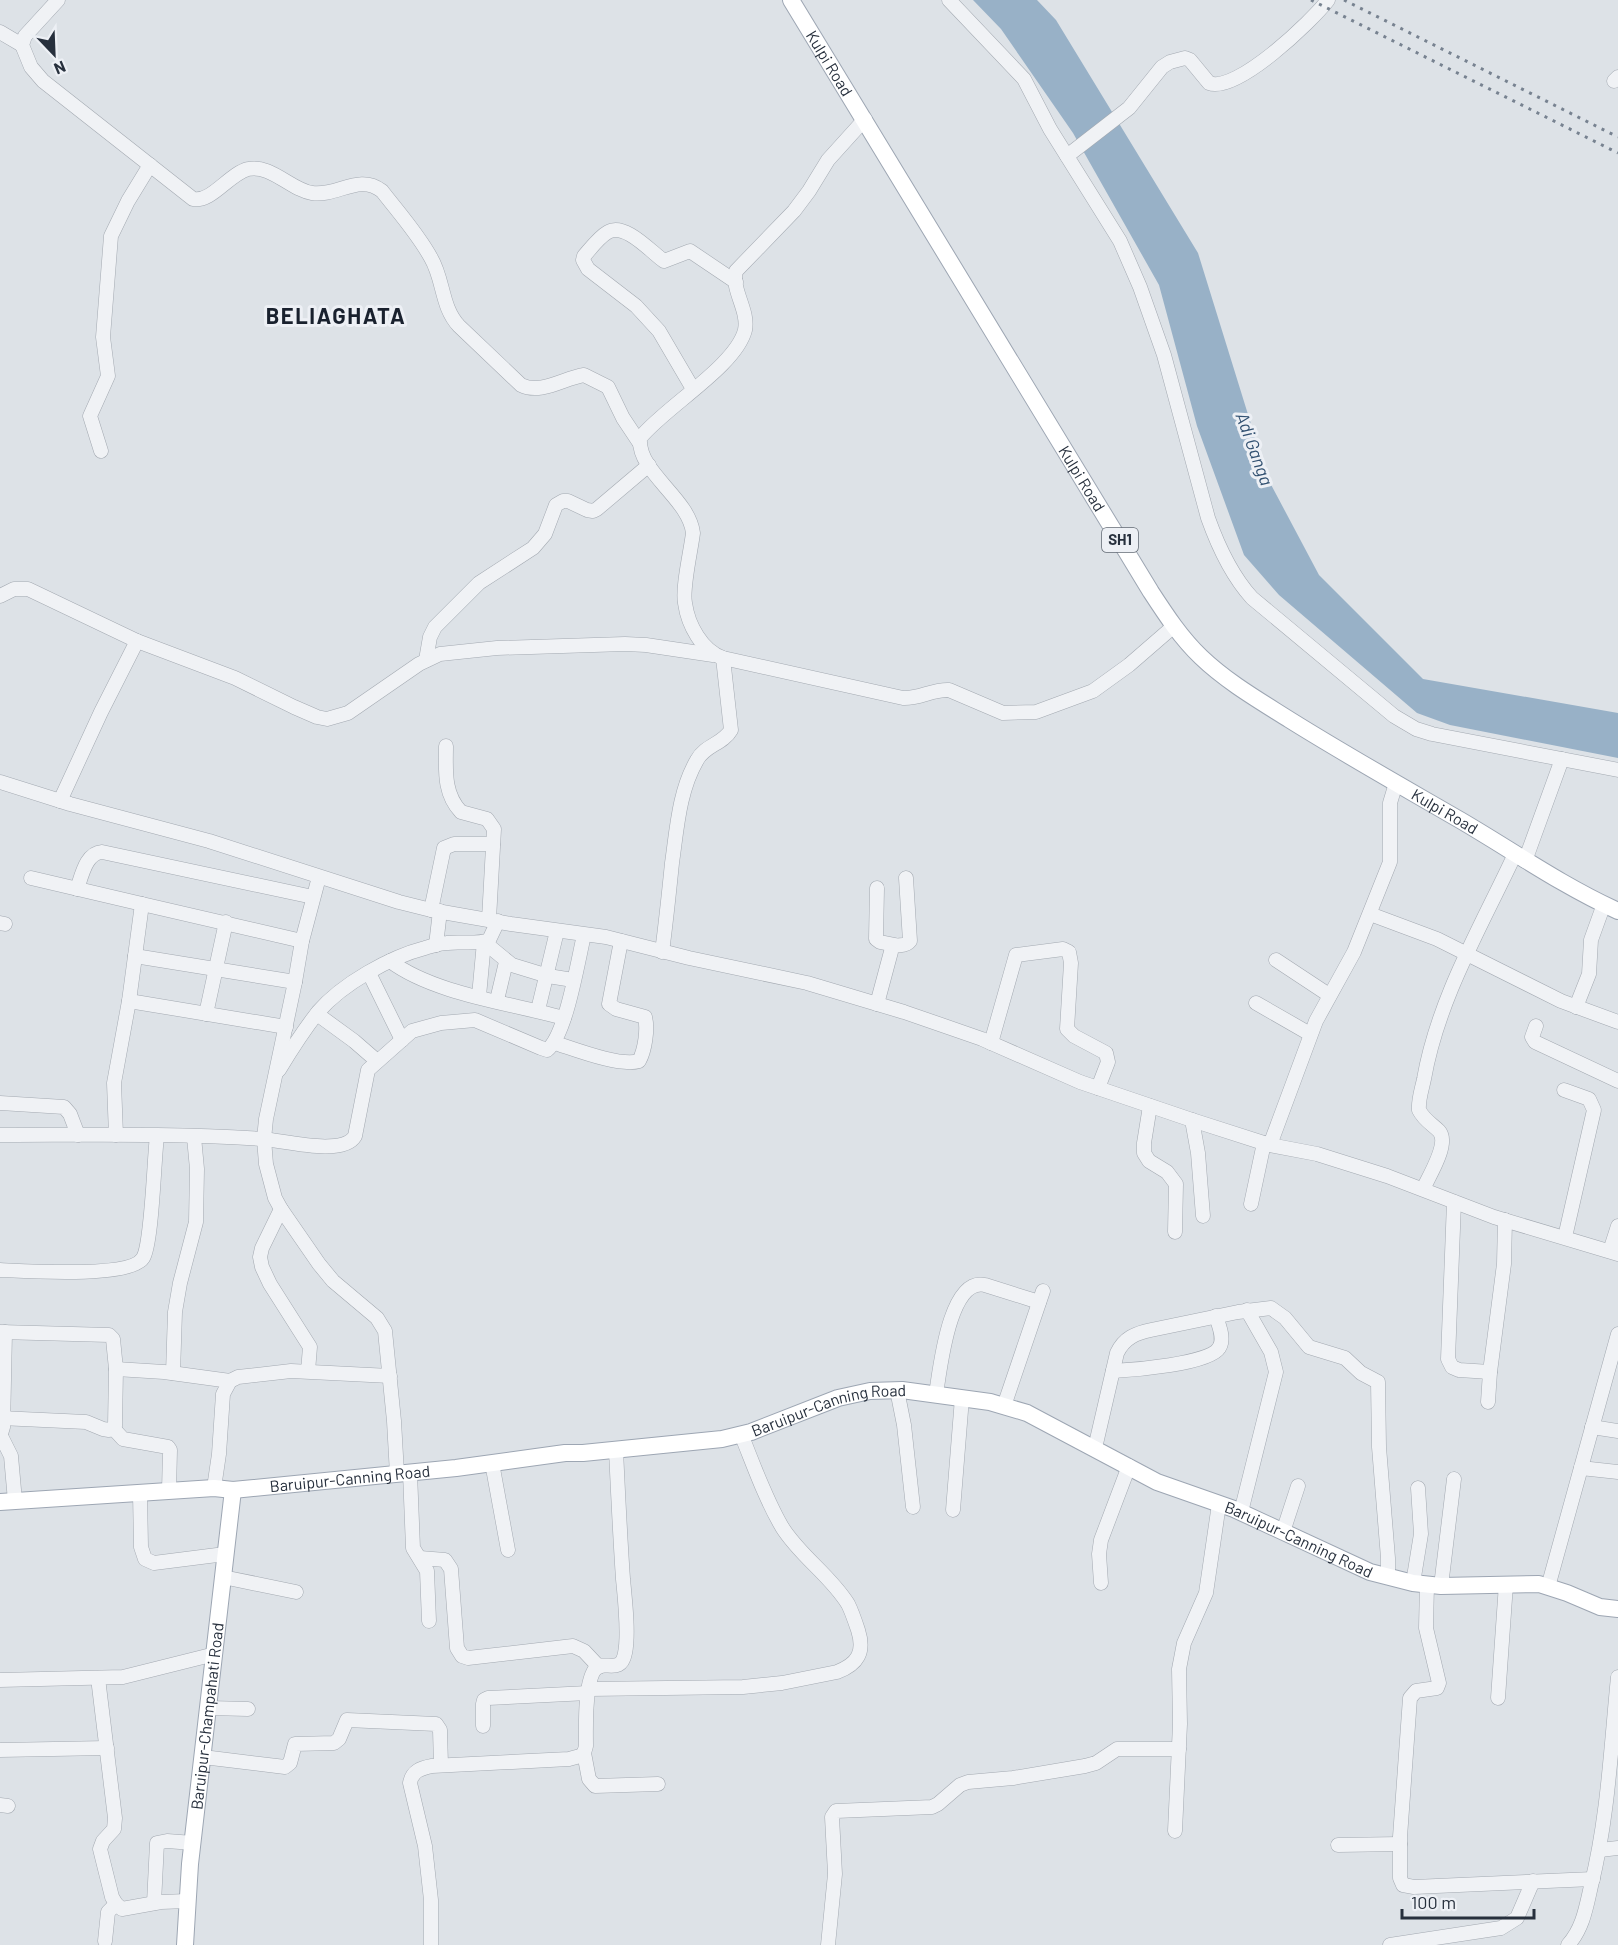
<svg xmlns="http://www.w3.org/2000/svg" width="1618" height="1945" font-family="Barlow,sans-serif">
  <style>
    .water { fill: #98b1c7 }
    .lines { fill: none; stroke-linecap: round; stroke-linejoin: round }
    .minor-casing { stroke: #a3a9b1; stroke-width: 15 }
    .major-casing { stroke: #9da6b3; stroke-width: 18 }
    .minor { stroke: #f0f2f5; stroke-width: 14 }
    .major { stroke: #fff; stroke-width: 16 }
    .rail { stroke: #778290; stroke-width: 3; stroke-dasharray: 3 6; stroke-linecap: butt }
    .labels { text-anchor: middle; stroke-width: 6; stroke-linejoin: round; paint-order: stroke }
    .shield { fill: #edf0f5; stroke: #626a74; stroke-width: 1.5 }
    .shield-label { font-size: 15px; font-weight: bold; fill: #27303d }
    .street-label { font-size: 16px; fill: #27303d; stroke: #edf0f5 }
    .water-label { font-size: 18px; font-style: italic; fill: #325171; stroke: #edf0f5 }
    .district-label { font-size: 22px; font-weight: bold; letter-spacing: 1.5px; fill: #19212e; stroke: #edf0f5 }
  </style>
  <rect width="100%" height="100%" fill="#dde2e7"/>
  <path class="water" d="M973,0H1037L1056,20L1198,253L1268,479L1319,575L1423,679L1618,713V758L1450,725L1417,713L1279,595L1244,555L1197,426L1159,285L1073,133L1001,29Z"/>
  <g class="lines">
    <defs>
      <g id="minor">
        <path d="M58,0L25,36L22,45L31,67L43,81L193,199C211,203 229,174 248,169C271,164 291,190 312,193C337,197 359,173 382,191C399,213 418,234 431,258C444,280 441,307 459,326L521,385C541,395 564,378 584,375L608,387L623,418L639,442"/>
        <path d="M949,0L1024,79L1050,129L1120,241L1140,287L1164,355L1208,518C1218,546 1232,576 1252,598L1394,716L1416,729L1432,734L1618,770"/>
        <path d="M0,32L22,45"/>
        <path d="M1614,81L1618,77"/>
        <path d="M865,119L828,160L809,191L794,211L736,271C731,290 749,310 745,330C736,366 665,407 640,438C637,472 689,498 693,533C691,550 682,588 685,603C688,625 702,651 723,658L903,698C919,699 933,689 949,690L1003,713L1036,712L1093,691L1129,665L1174,626"/>
        <path d="M1067,156L1129,108L1162,67L1170,62L1185,58L1190,60L1209,83C1236,94 1312,21 1328,0"/>
        <path d="M693,389L659,331L636,306L588,269L583,260L584,256C591,248 599,237 608,232C625,222 651,252 664,261L690,251L736,282"/>
        <path d="M101,451L90,416L108,376L103,337L111,236L128,201L150,165"/>
        <path d="M0,596L14,589H28L137,641L235,678L294,707L317,717L327,719L348,713L419,664L440,654L497,648L625,644L646,645L713,655"/>
        <path d="M426,660L430,637L435,627L479,583L533,548L545,534L556,505L563,501H568L587,510L593,511L597,509L649,465"/>
        <path d="M446,746C446,769 443,793 461,812L487,819L494,829L489,919"/>
        <path d="M0,782L70,804L209,841L399,902L431,910L511,924L606,937L689,958L807,983L904,1012L982,1039L1080,1082L1192,1120L1270,1145L1317,1154L1387,1176L1494,1217L1618,1254"/>
        <path d="M60,801L101,712L137,641"/>
        <path d="M1525,861L1562,759"/>
        <path d="M319,877L302,941L295,982L266,1119L264,1139L266,1164L275,1198L281,1209L319,1264L333,1281L377,1318L385,1331L394,1421L397,1474"/>
        <path d="M31,878L142,904"/>
        <path d="M877,888L876,939L880,942L895,945"/>
        <path d="M77,889C82,875 86,853 102,852L313,897"/>
        <path d="M431,910L444,848L454,844H493"/>
        <path d="M1370,914L1437,939L1561,1001L1618,1022"/>
        <path d="M0,923L5,924"/>
        <path d="M484,942L512,965L548,976L573,980"/>
        <path d="M436,945L440,911"/>
        <path d="M662,952C666,922 669,893 672,863C677,828 679,791 697,760C705,745 723,744 731,730L723,658"/>
        <path d="M135,956L295,982"/>
        <path d="M1276,960L1329,995"/>
        <path d="M390,961C434,994 510,1003 564,1018"/>
        <path d="M369,973L402,1040"/>
        <path d="M479,996L484,942"/>
        <path d="M497,1000L506,962"/>
        <path d="M129,1001L286,1027"/>
        <path d="M1256,1003L1310,1034"/>
        <path d="M877,1004L892,948C897,943 905,948 910,941L906,878"/>
        <path d="M1576,1007L1589,974L1591,940L1604,904"/>
        <path d="M538,1010L557,931"/>
        <path d="M206,1014L226,922"/>
        <path d="M317,1014L354,1041L377,1061"/>
        <path d="M1536,1026L1532,1037L1535,1042L1618,1081"/>
        <path d="M555,1043C574,1049 620,1067 639,1061C645,1050 648,1029 645,1017L616,1009L609,1004L621,941"/>
        <path d="M991,1043L1016,955L1063,949L1069,952L1071,963L1067,1029L1074,1036L1106,1053L1108,1062L1098,1088"/>
        <path d="M279,1070C291,1050 304,1030 318,1012C342,984 390,957 425,948C432,946 440,943 447,943C461,941 475,945 489,940L498,921"/>
        <path d="M1564,1090L1589,1099L1594,1110L1565,1237"/>
        <path d="M0,1103L64,1107L70,1114L78,1135"/>
        <path d="M1150,1106L1144,1143V1153L1149,1161L1167,1172L1176,1184L1175,1232"/>
        <path d="M1192,1120L1198,1153L1203,1216"/>
        <path d="M0,1135C87,1135 175,1133 262,1139C282,1140 343,1157 355,1136L368,1070L412,1031L441,1023L475,1020L541,1048L547,1050C566,1036 578,960 584,935"/>
        <path d="M116,1135L114,1083L129,1001L142,904L302,941"/>
        <path d="M1270,1145L1316,1021L1354,952L1390,862V803L1396,783"/>
        <path d="M1423,1189C1429,1176 1450,1143 1439,1131C1432,1124 1424,1120 1419,1110C1418,1100 1422,1089 1424,1079C1438,999 1481,927 1515,854"/>
        <path d="M1454,1202L1448,1359L1452,1367L1459,1370L1490,1372"/>
        <path d="M1251,1204L1264,1143"/>
        <path d="M281,1209L262,1248L260,1257L262,1267L270,1284L310,1347L308,1371"/>
        <path d="M1610,1251L1618,1226"/>
        <path d="M0,1270C25,1271 131,1278 143,1258C152,1244 154,1159 157,1136"/>
        <path d="M0,1332L109,1335L113,1339L116,1369L115,1426L109,1430L103,1429L86,1422L0,1418"/>
        <path d="M116,1369L164,1372L230,1381"/>
        <path d="M1113,1371C1133,1370 1209,1364 1219,1348C1225,1339 1219,1326 1216,1316"/>
        <path d="M173,1373L175,1312L180,1283L196,1222L197,1169L194,1137"/>
        <path d="M897,1390L904,1425L913,1507"/>
        <path d="M936,1394C940,1370 949,1277 985,1285L1039,1302"/>
        <path d="M1488,1402L1490,1372L1504,1264L1505,1220"/>
        <path d="M1004,1406L1043,1291"/>
        <path d="M1592,1427L1618,1431"/>
        <path d="M113,1428L123,1439L168,1447L170,1450L169,1491"/>
        <path d="M1,1436L11,1456L15,1501"/>
        <path d="M0,1437L3,1427L5,1332"/>
        <path d="M1095,1448L1117,1353C1124,1338 1136,1333 1151,1330L1238,1312L1271,1308L1285,1318L1309,1347L1345,1358L1361,1373L1378,1382L1379,1447L1388,1558V1576"/>
        <path d="M492,1463L508,1550"/>
        <path d="M1581,1468L1618,1472"/>
        <path d="M410,1473L413,1548L427,1571L429,1621"/>
        <path d="M214,1488L219,1454L223,1394L230,1381L238,1377L291,1371L390,1376"/>
        <path d="M140,1493L141,1547L145,1559L154,1563L225,1554"/>
        <path d="M953,1510L962,1398"/>
        <path d="M1241,1512L1276,1372L1271,1352L1247,1310"/>
        <path d="M1283,1532L1298,1486"/>
        <path d="M420,1558L445,1560L451,1569L457,1648L462,1656L468,1658L573,1646L584,1651L599,1667"/>
        <path d="M223,1577L296,1592"/>
        <path d="M1101,1583L1099,1554L1101,1540L1129,1466"/>
        <path d="M1413,1583L1421,1534L1418,1488"/>
        <path d="M1427,1584L1426,1628L1439,1683L1437,1688L1416,1691L1410,1698L1400,1837V1878L1403,1885L1414,1887L1593,1879"/>
        <path d="M1441,1586L1454,1479"/>
        <path d="M1548,1587L1618,1334"/>
        <path d="M98,1678L115,1818L114,1829L103,1841L100,1849L112,1897L116,1904L122,1909L161,1902L187,1901"/>
        <path d="M0,1680L123,1677L215,1654"/>
        <path d="M589,1689L743,1687L782,1683L837,1672C858,1664 865,1652 858,1630C855,1621 852,1612 848,1604C830,1575 800,1556 782,1527C765,1498 754,1466 741,1434"/>
        <path d="M1498,1698L1506,1584"/>
        <path d="M209,1708L248,1709"/>
        <path d="M483,1726V1704L484,1700L488,1698L588,1693"/>
        <path d="M0,1750L107,1748"/>
        <path d="M584,1753L589,1779L595,1786L658,1784"/>
        <path d="M203,1757L285,1767L290,1763L295,1744L334,1743L339,1739L347,1720L436,1724L440,1730L441,1765"/>
        <path d="M0,1805L8,1806"/>
        <path d="M1175,1831L1180,1724L1179,1669L1184,1643L1206,1593L1219,1504"/>
        <path d="M1338,1845L1400,1844"/>
        <path d="M1600,1850L1618,1848"/>
        <path d="M154,1903L157,1843L167,1841L193,1843"/>
        <path d="M105,1941L108,1912L116,1904"/>
        <path d="M431,1945V1900L425,1846L410,1783C412,1771 421,1768 432,1766L569,1759L580,1756L584,1753L586,1746C586,1729 584,1681 596,1668C605,1660 621,1675 625,1653C629,1634 625,1600 623,1579C620,1536 618,1493 616,1450"/>
        <path d="M828,1945L835,1874L832,1817L836,1811L932,1807L938,1804L960,1785L968,1782L1013,1778L1085,1766L1096,1763L1117,1749H1179"/>
        <path d="M1390,1945L1501,1928L1517,1918L1533,1881"/>
        <path d="M1568,1945C1583,1928 1586,1908 1591,1886C1608,1818 1611,1747 1618,1677"/>
      </g>
      <g id="major">
        <path id="s1" d="M791,0L1151,592C1166,615 1181,638 1201,657C1227,682 1260,701 1290,720C1346,755 1403,787 1460,820C1513,851 1561,885 1618,911"/>
        <path id="s2" d="M0,1502L214,1488L233,1490L456,1468L565,1453H583L722,1439L751,1432L838,1398L870,1391L902,1390L990,1402L1027,1413L1157,1482L1234,1509L1370,1572L1413,1583L1441,1586L1539,1584L1567,1593L1600,1607L1618,1609"/>
        <path id="s3" d="M185,1945L190,1864L233,1490"/>
      </g>
    </defs>
    <use href="#minor" class="minor-casing"/>
    <use href="#major" class="major-casing"/>
    <use href="#minor" class="minor"/>
    <use href="#major" class="major"/>
    <g class="rail">
      <path d="M1311,0L1618,153"/>
      <path d="M1344,0L1618,137"/>
    </g>
  </g>
  <g class="labels">
    <rect class="shield" x="1102" y="528" width="36" height="24" rx="4.5"/>
    <g class="shield-label">
      <text x="1120" y="545">SH1</text>
    </g>
    <g class="street-label">
      <text dy="6" stroke="none"><textPath href="#s1" startOffset="74">Kulpi Road</textPath></text>
      <text dy="6" stroke="none"><textPath href="#s1" startOffset="560">Kulpi Road</textPath></text>
      <text dy="6" stroke="none"><textPath href="#s1" startOffset="1064">Kulpi Road</textPath></text>
      <text dy="6" stroke="none"><textPath href="#s2" startOffset="837">Baruipur-Canning Road</textPath></text>
      <text dy="6" stroke="none"><textPath href="#s2" startOffset="351">Baruipur-Canning Road</textPath></text>
      <text dy="6" stroke="none"><textPath href="#s2" startOffset="1341">Baruipur-Canning Road</textPath></text>
      <text dy="6" stroke="none"><textPath href="#s3" startOffset="230">Baruipur-Champahati Road</textPath></text>
    </g>
    <g class="water-label">
      <text transform="translate(1254 449) rotate(70)" y="6">Adi Ganga</text>
    </g>
    <g class="district-label">
      <text x="336" y="324">BELIAGHATA</text>
    </g>
  </g>
  <g transform="translate(54 54) rotate(157)" stroke="#edf0f5" stroke-width="4.5" paint-order="stroke">
  <path d="M0-4.5L10 22L0 15L-10 22Z" fill="#27303d"/>
  <text y="-9" font-size="16" font-weight="bold" text-anchor="middle" fill="#27303d">N</text>
  </g>
  <path d="M1402 1909v9h132v-9" fill="none" stroke="#27303d" stroke-width="3"/>
  <text x="1411" y="1909" font-size="18" fill="#27303d" stroke="#edf0f5" stroke-width="4.5" paint-order="stroke">100 m</text>
</svg>
